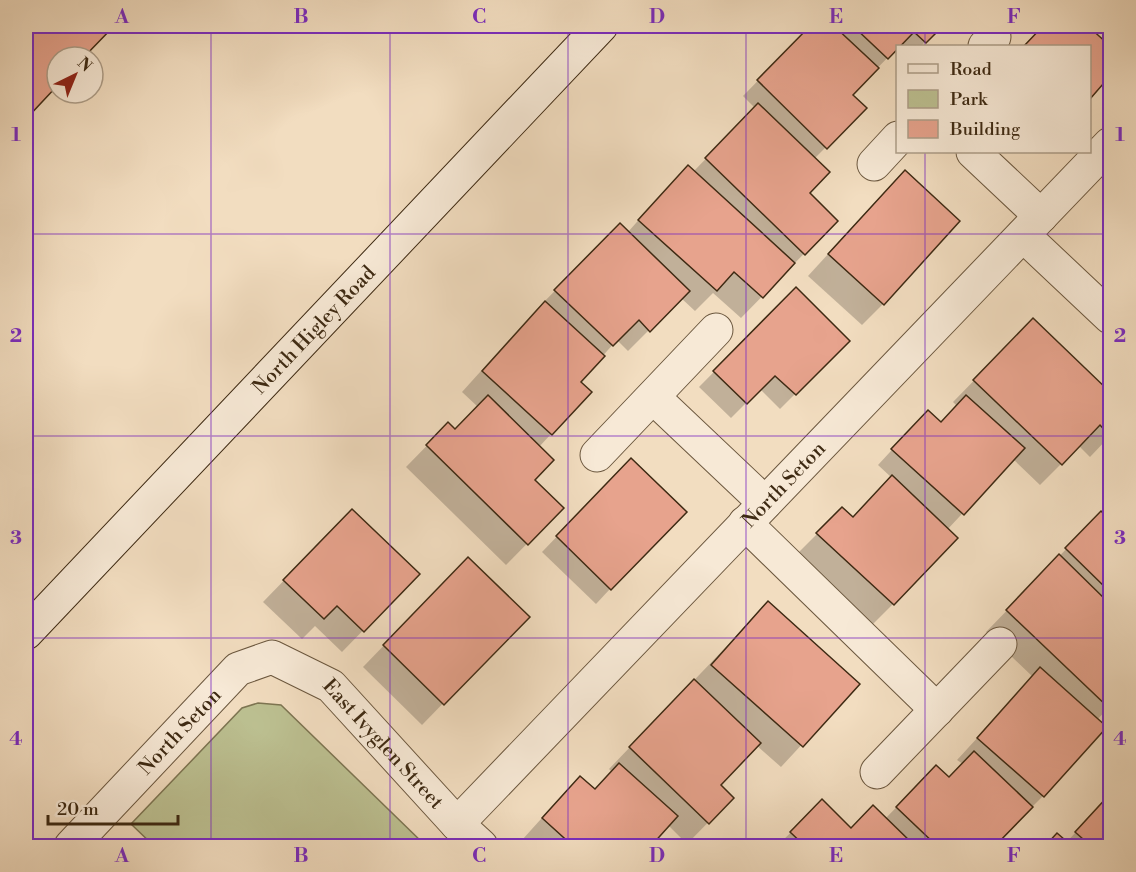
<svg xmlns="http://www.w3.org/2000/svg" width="1136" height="872" font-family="'Libre Bodoni',serif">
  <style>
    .green { fill: #bcc091; stroke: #7d7552; stroke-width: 1.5 }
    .shadow { fill: #0003 }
    .building { fill: #e7a38d; stroke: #3e2a13; stroke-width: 1.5 }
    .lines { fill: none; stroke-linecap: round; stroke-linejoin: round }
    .minor-casing { stroke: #6b573e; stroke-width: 35 }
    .secondary-casing { stroke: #3e2a13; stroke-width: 35 }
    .minor { stroke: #f7e9d6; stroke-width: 33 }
    .secondary { stroke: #f7e9d6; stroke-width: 33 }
    .grid { fill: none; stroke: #7b2cbf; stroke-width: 1.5; stroke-opacity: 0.55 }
    .labels { text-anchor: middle; stroke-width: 4.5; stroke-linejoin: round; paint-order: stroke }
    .street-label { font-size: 20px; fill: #3e2a13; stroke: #f7e9d6 }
    .neatline { fill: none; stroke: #7b2cbf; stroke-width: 2 }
    .grid-label { font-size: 20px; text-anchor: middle; font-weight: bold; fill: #7b2cbf }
  </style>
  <rect width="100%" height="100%" fill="#f2ddc0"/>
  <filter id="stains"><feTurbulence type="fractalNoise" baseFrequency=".00333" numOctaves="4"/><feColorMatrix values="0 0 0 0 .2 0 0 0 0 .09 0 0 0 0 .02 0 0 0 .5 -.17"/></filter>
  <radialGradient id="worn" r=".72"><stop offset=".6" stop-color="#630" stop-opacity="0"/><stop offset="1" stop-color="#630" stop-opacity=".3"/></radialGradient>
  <path class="green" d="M258,703L281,705L426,846H154L131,824L242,708Z"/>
  <g class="shadow">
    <path d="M26,26H112L82,57H57V83L26,117Z"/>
    <path d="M811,26H941L921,46L898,47L851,95L865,108L814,159L808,193L836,221L741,318L713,293L695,311L681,298L628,351L617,340L579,382L590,392L539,447L533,480L562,508L506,565L406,467L448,424L455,431L478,407L462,392L534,312L620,225L628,232L667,188L693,172L755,108L743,96Z"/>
    <path d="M1007,26H1021L1014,32Z"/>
    <path d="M1044,26H1086L1110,48V74L1090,97V46H1024Z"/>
    <path d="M884,193L883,304L862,325L808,276Z"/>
    <path d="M796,289L848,341L780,409L760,389L731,418L699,387Z"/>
    <path d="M1033,320L1110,394V436L1090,457L1079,446L1040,485L1013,459L947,530L893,604L872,625L796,555L821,530L852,519L892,478L878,465L913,427L941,424L957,406L953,402Z"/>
    <path d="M616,475L610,589L596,604L542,552Z"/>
    <path d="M1101,513L1110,522V706L1097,720L1043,796L993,846H777L822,802L851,829L885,819L915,788L949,778L963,764L957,760L1033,677L986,632Z"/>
    <path d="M331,532L418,574L342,652L315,626L302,639L263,602Z"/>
    <path d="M447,580L527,617L422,725L363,667Z"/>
    <path d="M768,603L858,684L781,767L756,745L719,785L732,798L687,844L668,825L649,846H529L522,840L559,799L594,791L612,772L609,769Z"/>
    <path d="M1110,794V846H1046L1057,835L1066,843Z"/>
  </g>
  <g class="building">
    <path d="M26,26H114L84,57H57V86L26,119Z"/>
    <path d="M810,26H834L879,68L853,95L867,108L827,149L757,80Z"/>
    <path d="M853,26H943L926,43L914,32L888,59Z"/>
    <path d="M1043,26H1088L1110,46V76L1090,99V46H1024Z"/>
    <path d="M758,103L830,172L810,193L838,221L805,255L705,158Z"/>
    <path d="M688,165L795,263L763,298L734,272L717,291L638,220Z"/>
    <path d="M905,170L960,221L884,305L828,254Z"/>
    <path d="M620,223L690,291L650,332L639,320L613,346L554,290Z"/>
    <path d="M796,287L850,341L796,395L775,376L747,404L713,371Z"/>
    <path d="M545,301L605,356L581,382L592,392L552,435L482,371Z"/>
    <path d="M1033,318L1110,392V436L1100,425L1062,465L973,380Z"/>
    <path d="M488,395L554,460L535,480L564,508L528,545L426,445L448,422L455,429Z"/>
    <path d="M966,395L1025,448L964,515L891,449L928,410L941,422Z"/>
    <path d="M631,458L687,512L611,590L556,536Z"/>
    <path d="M892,475L958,538L894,605L816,533L842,507L853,517Z"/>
    <path d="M352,509L420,574L364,632L337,606L324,619L283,580Z"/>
    <path d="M1101,511L1110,520V592L1065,548Z"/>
    <path d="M1059,554L1110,604V709L1006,610Z"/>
    <path d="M468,557L530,617L444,705L383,645Z"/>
    <path d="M768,601L860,684L803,747L711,665Z"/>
    <path d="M1040,667L1107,727L1044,797L977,738Z"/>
    <path d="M694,679L761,743L721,785L734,798L709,824L629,747Z"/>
    <path d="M974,751L1033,807L995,846H937L896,807L936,765L949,777Z"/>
    <path d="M619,763L678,816L651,846H573L542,818L580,776L595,789Z"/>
    <path d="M1110,794V846H1091L1075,832Z"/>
    <path d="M822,799L851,828L873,805L915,846H805L790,832Z"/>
    <path d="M1057,833L1072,846H1045Z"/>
  </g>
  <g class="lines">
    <defs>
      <g id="minor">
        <path d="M985,46L994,37"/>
        <path d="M973,152L1041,216"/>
        <path d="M874,164L898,138"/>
        <path d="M1023,235L1110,317"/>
        <path d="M653,397L765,503"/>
        <path d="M597,455L716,330"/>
        <path d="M745,523L937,710"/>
        <path d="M877,772L1000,644"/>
        <path id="s1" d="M457,824L1110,144"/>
        <path id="s2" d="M71,846L238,669L272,657L331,686L457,824L481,846"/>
      </g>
      <g id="secondary">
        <path id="s3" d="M26,633L601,26"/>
      </g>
    </defs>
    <use href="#minor" class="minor-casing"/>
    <use href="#secondary" class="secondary-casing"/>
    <use href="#minor" class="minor"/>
    <use href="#secondary" class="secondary"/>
  </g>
  <path class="grid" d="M211,26V846M390,26V846M568,26V846M746,26V846M925,26V46M925,152V846M26,234H1110M26,436H1110M26,638H1110"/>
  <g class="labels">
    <g class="street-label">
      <text dy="7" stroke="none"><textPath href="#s3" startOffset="418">North Higley Road</textPath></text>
      <text dy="7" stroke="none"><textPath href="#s1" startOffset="471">North Seton</textPath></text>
      <text dy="7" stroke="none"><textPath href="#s2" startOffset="158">North Seton</textPath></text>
      <text dy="7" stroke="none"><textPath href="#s2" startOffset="423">East Ivyglen Street</textPath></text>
    </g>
  </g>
  <rect width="1136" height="872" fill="none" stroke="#f2ddc0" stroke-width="66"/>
  <rect x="896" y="45" width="195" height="108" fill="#f7e9d6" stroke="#ad9d88" stroke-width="1.5"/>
  <rect x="908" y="64" width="30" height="9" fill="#f7e9d6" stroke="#ad9d88" stroke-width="1.5"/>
  <text x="950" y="75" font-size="18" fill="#3e2a13">Road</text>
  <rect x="908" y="90" width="30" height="18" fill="#bcc091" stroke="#ad9d88" stroke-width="1.5"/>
  <text x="950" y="105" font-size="18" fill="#3e2a13">Park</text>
  <rect x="908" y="120" width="30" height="18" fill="#e7a38d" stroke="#ad9d88" stroke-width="1.5"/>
  <text x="950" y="135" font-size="18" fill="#3e2a13">Building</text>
  <g transform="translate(75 75) rotate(43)"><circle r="28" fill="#f7e9d6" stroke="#ad9d88" stroke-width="1.5"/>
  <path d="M0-4.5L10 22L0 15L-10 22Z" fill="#8f2418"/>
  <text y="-9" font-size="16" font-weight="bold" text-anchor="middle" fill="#3e2a13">N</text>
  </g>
  <path d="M48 815v9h130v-9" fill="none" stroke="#3e2a13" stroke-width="3"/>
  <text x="57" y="815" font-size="18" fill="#3e2a13" stroke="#f7e9d6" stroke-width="4.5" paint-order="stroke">20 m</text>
  <rect x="33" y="33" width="1070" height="806" class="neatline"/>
  <g class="grid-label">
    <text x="122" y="23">A</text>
    <text x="301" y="23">B</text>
    <text x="479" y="23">C</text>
    <text x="657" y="23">D</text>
    <text x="836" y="23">E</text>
    <text x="1014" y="23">F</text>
    <text x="16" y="141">1</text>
    <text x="1120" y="141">1</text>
    <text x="16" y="342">2</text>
    <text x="1120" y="342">2</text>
    <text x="16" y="544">3</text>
    <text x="1120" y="544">3</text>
    <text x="16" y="745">4</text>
    <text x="1120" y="745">4</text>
    <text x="122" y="862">A</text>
    <text x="301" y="862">B</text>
    <text x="479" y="862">C</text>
    <text x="657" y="862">D</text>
    <text x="836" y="862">E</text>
    <text x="1014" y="862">F</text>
  </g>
  <rect width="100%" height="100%" filter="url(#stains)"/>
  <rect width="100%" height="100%" fill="url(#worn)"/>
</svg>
